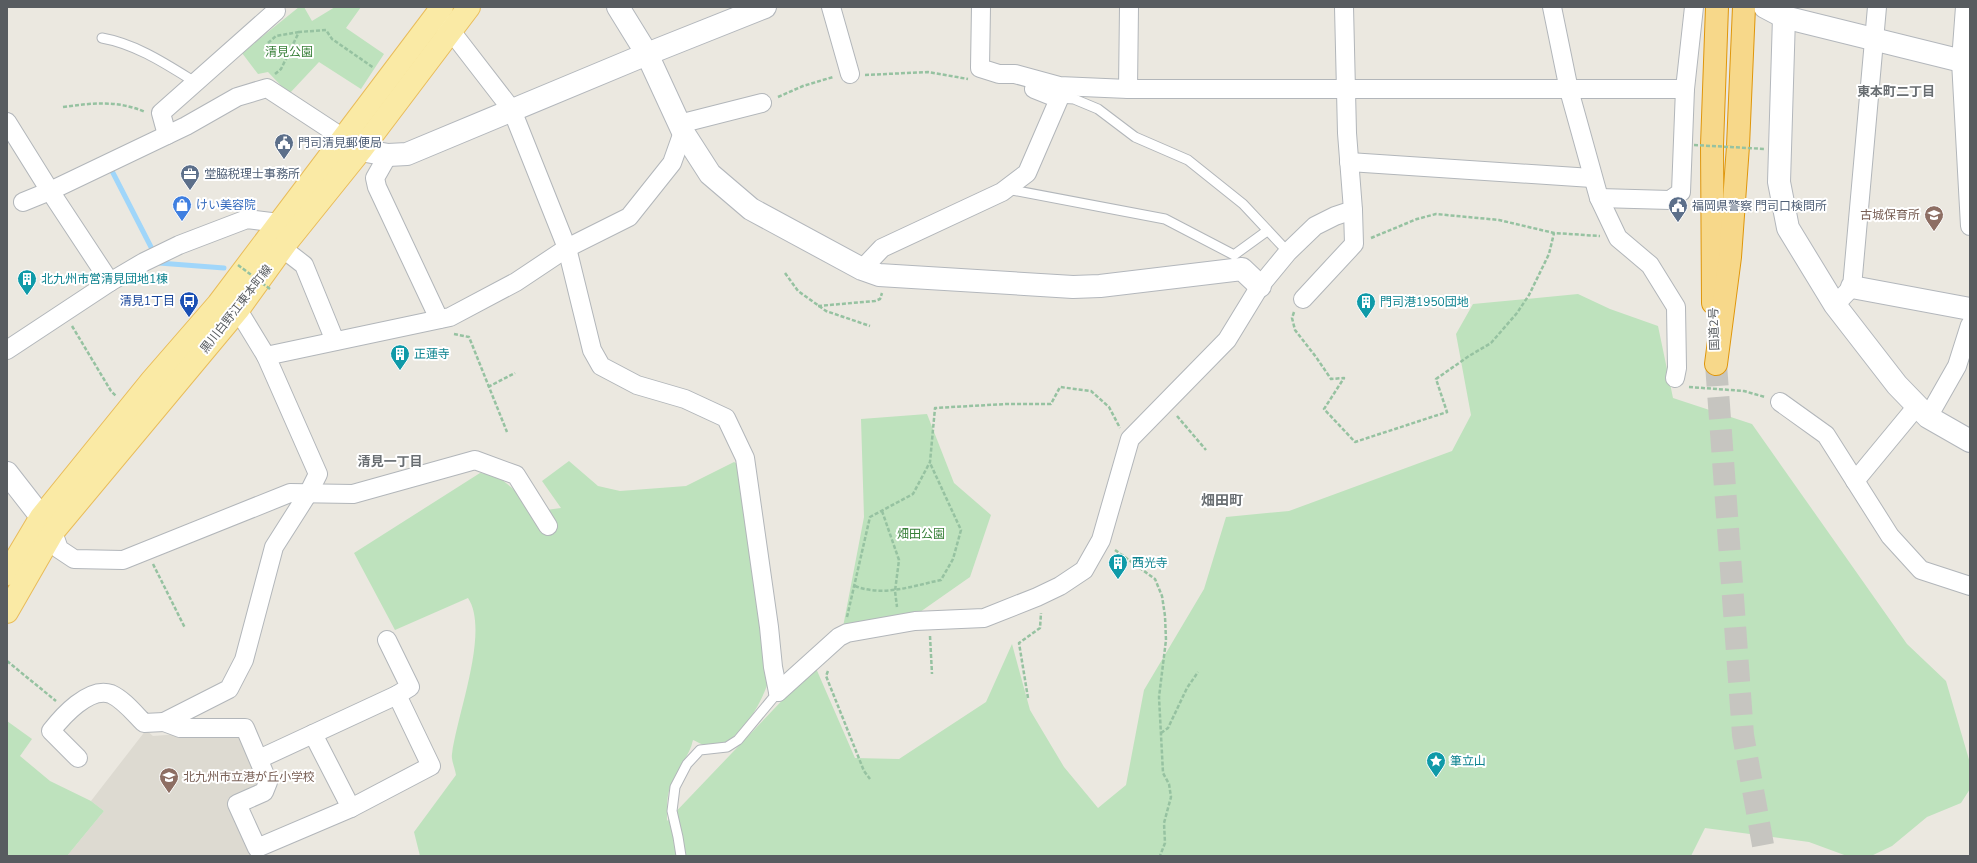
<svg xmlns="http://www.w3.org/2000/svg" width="1977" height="863" font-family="'Nunito Sans','Noto Sans JP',sans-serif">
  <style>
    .education { fill: #dddad1 }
    .green { fill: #bee2bd }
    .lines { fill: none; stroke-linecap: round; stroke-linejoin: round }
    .stream { stroke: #a0d6fa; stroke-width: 5 }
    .highway-tunnel { stroke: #c6c5c0; stroke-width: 22; stroke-dasharray: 22 11; stroke-linecap: butt }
    .lane-casing { stroke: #b2b6ba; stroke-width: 11 }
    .street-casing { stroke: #b2b6ba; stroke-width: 20 }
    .secondary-casing { stroke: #b3b7bc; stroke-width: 24 }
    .primary-casing { stroke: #e9bc5a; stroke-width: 24 }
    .highway-casing { stroke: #df960b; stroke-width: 24 }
    .path { stroke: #96c2a1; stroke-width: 2.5; stroke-dasharray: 4 2; stroke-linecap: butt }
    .lane { stroke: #fff; stroke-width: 9 }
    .street { stroke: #fff; stroke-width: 18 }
    .secondary { stroke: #fff; stroke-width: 22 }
    .primary { stroke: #faeaa5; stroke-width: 22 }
    .highway { stroke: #f7d88a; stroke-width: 22 }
    .path-bridge { stroke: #96c2a1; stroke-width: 2.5; stroke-dasharray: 4 2; stroke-linecap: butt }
    .labels { text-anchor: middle; stroke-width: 4; stroke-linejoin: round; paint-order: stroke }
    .park-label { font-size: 12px; fill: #388039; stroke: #fff }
    .service-label { font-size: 12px; fill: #4e5e75; stroke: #fff; text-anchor: start }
    .shop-label { font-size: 12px; fill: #366cbe; stroke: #fff; text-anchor: start }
    .education-label { font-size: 12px; fill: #785e54; stroke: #fff; text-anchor: end }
    .culture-label { font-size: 12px; fill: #0d838f; stroke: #fff; text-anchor: start }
    .transit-label { font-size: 12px; fill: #164399; stroke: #fff; text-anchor: end }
    .street-label { font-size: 12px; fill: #585c60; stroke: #fff }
    .neighbourhood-label { font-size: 13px; font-weight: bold; fill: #696e72; stroke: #fff }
    .quarter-label { font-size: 14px; font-weight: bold; fill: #696e72; stroke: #fff }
  </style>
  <rect width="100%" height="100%" fill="#ebe8e0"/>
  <path class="education" d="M146,730L153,736L206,732L237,733L245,742L259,781L255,787L229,800L262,856H67L104,811L91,801Z"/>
  <g class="green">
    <path d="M299,7H304L312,21L335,7H361L346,28L384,54L361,89L319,62L289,94L268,72L258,74L242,53Z"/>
    <path d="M1578,294L1610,309L1658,326L1673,398L1752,424L1907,644L1946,681L1970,763V789L1961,803L1927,817L1892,846L1871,856H1847L1809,842L1705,828L1691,856H420L414,832L456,775C455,768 451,760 452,754C457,714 490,631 468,598L395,630L354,553L480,473L496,475L527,500L531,512L561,508L542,481L569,461L598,486L620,491L686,486L734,462L739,465L769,680C761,704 739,746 710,746C703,746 698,742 693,740C690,755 678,768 672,783C666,795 667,808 667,821L815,666L855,758L899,759L986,702L1012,644L1030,710L1064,767L1098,808L1126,785L1144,690L1204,589L1226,517L1289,511L1452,451L1471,415L1456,334L1473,304Z"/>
    <path d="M927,414L954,483L991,515L970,577L920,612L843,627L864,517L861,419Z"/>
    <path d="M7,721L32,739L20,756L50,781L91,801L104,811L67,856H7Z"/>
  </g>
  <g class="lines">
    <g class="stream">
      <path d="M111,169L152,249"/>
      <path d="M159,263L224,268"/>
    </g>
    <path class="highway-tunnel" d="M1716,364L1743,735L1765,856"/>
    <defs>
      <g id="lane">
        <path d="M102,38C136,44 166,64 195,82"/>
        <path d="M1058,98L1074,99L1098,109L1135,137L1188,160L1243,204L1288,252"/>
        <path d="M1007,189L1165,219L1234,255L1267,231"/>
        <path d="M681,856L678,837L672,811L675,787L687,764L700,750L727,747L738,740L778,692"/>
      </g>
      <g id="street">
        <path d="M831,7L850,74"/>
        <path d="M981,7L980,68L999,74H1015L1059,86L1128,89H1685"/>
        <path d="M1552,7L1569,90L1599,198L1618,238L1650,265L1676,307L1677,368L1675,378"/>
        <path d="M1965,7L1961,61L1970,226"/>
        <path d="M442,22L451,31L512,110L567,248L592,350L601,366L637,385L685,399L726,418L745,458L769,627L773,667L778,692"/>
        <path d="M1128,89L1129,7"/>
        <path d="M7,122L50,191L110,282"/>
        <path d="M679,124L762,103"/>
        <path d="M167,135L161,113L276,11"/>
        <path d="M388,155L375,178L377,187L439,319"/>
        <path d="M1349,162L1592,178"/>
        <path d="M1599,198L1670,200L1681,192L1685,89L1694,7"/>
        <path d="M23,202L50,191L186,126L237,97L267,88L354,145"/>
        <path d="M282,248L304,265L335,341"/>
        <path d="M862,269L882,248L1002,192L1027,173L1059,99L1034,89"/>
        <path d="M1303,299L1354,244L1353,210"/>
        <path d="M1835,305L1852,287L1877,7"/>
        <path d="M238,310L266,356L450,317L516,282L567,248L629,217L672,163L683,132"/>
        <path d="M7,350L110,282L144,262L179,245L247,219L279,223"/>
        <path d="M266,356L318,474L309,492L274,547L244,660L229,689L164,722L180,728H245L268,782L264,792L237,804L257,848L351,808L431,766L397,695L410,687L387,640"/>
        <path d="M1780,402L1826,435L1890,536L1921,570L1970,586"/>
        <path d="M1928,417L1957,366L1970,325"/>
        <path d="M1855,481L1917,406"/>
        <path d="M53,532L59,549L74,559L123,560L290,493L353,494L475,460L516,475L548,526"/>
        <path d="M778,692L839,637L847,633L915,621L984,618L1037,597L1060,586L1084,570L1101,540L1130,439L1227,340L1260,286L1288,252L1315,226L1335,216L1353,210L1347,133L1344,7"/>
        <path d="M313,734L351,808"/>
        <path d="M78,758L51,731C62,717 89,686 111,694C124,700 134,713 144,723L164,722"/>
        <path d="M259,759L397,695"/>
      </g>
      <g id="secondary">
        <path d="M618,7L647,54L683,132L710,174L751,209L862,269L879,275L1073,287L1100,286L1242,269L1260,286"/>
        <path d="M1765,7L1784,17L1970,63"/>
        <path d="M1784,17L1779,182L1788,228L1835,305L1897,385L1928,417L1970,441"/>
        <path d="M361,150L388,155L407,154L647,54L765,7"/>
        <path d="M1852,287L1970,309"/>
        <path d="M7,473L53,532"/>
      </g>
      <g id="primary">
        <path d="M7,574L41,517L152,380L218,304L442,7"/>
        <path d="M7,612L53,532L238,310L287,242L361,150L469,7"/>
      </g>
      <g id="highway">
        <path d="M1713,303L1712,145L1717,7"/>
        <path d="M1716,364L1730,257L1738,146L1744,7"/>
      </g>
    </defs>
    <use href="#lane" class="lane-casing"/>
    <use href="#street" class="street-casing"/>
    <use href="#secondary" class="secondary-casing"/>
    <use href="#primary" class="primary-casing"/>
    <use href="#highway" class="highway-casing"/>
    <g class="path">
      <path d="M268,43L276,36L299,32"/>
      <path d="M275,74L281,69L299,32L326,30L332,39L374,68"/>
      <path d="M865,75L928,72L968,79"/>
      <path d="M778,97L803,86L833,77"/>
      <path d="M63,107C92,103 118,100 145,112"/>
      <path d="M1371,238L1417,219L1436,214L1499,220L1554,233L1600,236"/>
      <path d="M785,273L798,291L826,311L870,326"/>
      <path d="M818,306L875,301L880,299L882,293"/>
      <path d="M1294,312L1292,318L1295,330L1316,357L1331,379L1344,378L1324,409L1355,442L1447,412L1436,379L1469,356L1491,343L1517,313L1529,295L1549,254L1554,233"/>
      <path d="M72,326L111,391L116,396"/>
      <path d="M454,334L469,337L507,432"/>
      <path d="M488,387L515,373"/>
      <path d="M1689,387L1744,391L1765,397"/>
      <path d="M1177,416L1206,450"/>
      <path d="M882,511L899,560L895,591L897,607"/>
      <path d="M1115,550L1155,579L1162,596L1165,616L1166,640L1159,697L1163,773L1169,784L1171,797L1164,823L1165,843L1160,856"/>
      <path d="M153,564L185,628"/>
      <path d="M855,586C883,597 912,586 941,580L953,559L961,530L930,463"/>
      <path d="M847,617L870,517L913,494L930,462L935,408L1006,404H1051L1060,387L1091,391L1109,407L1120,428"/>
      <path d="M930,636L932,674"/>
      <path d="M7,661L56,701"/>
      <path d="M828,671L826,676L864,771L870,779"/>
      <path d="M1028,698L1019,643L1040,628L1041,613"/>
      <path d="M1161,733L1168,728L1187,688L1198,672"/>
    </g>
    <use href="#lane" class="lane"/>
    <use href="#street" class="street"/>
    <use href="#secondary" class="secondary"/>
    <use href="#primary" class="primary"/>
    <use href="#highway" class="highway"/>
    <g class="path-bridge">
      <path d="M1694,145L1765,149"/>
      <path d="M238,265L270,289"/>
    </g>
  </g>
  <defs>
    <symbol id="civic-pin" viewBox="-11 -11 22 30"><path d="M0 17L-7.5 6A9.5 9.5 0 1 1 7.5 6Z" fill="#5c6f8a" stroke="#fff"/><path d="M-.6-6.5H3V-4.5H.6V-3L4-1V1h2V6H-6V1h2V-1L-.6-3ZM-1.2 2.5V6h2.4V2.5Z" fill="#fff"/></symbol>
    <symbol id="office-pin" viewBox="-11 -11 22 30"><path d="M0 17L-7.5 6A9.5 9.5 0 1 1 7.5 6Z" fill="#5c6f8a" stroke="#fff"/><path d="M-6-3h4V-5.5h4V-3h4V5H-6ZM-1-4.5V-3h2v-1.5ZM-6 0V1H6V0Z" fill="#fff"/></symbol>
    <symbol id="shop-pin" viewBox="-11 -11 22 30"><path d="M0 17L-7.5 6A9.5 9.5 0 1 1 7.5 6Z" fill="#3f7fe0" stroke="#fff"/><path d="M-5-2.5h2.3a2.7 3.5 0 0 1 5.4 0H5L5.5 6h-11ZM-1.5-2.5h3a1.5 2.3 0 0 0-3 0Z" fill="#fff"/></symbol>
    <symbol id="school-pin" viewBox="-11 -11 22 30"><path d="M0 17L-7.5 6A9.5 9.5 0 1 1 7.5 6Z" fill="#8d6e63" stroke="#fff"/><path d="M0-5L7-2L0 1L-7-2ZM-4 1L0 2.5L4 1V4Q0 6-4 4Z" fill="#fff"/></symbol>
    <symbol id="building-pin" viewBox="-11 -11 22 30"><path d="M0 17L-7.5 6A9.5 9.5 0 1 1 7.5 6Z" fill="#0f9aa8" stroke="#fff"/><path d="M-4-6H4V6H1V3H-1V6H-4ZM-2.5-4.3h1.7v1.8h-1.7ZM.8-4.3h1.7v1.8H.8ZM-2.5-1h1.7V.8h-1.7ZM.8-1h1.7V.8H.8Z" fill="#fff"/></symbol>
    <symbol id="bus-pin" viewBox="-11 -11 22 30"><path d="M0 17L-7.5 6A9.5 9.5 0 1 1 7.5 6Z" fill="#1a4fb4" stroke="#fff"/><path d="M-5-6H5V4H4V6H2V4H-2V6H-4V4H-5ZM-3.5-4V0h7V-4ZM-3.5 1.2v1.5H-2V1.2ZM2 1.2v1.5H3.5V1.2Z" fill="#fff"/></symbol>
    <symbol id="sight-pin" viewBox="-11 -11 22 30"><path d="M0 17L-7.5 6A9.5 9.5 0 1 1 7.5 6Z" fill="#0f9aa8" stroke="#fff"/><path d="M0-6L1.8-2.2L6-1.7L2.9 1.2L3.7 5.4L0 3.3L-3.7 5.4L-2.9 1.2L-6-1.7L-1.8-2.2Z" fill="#fff"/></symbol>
  </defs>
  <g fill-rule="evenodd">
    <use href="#civic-pin" x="273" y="132" width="22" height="30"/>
    <use href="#office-pin" x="179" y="163" width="22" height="30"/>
    <use href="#shop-pin" x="171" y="194" width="22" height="30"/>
    <use href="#civic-pin" x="1667" y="195" width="22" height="30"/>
    <use href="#school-pin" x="1923" y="204" width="22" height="30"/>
    <use href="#building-pin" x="16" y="268" width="22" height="30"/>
    <use href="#bus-pin" x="178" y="290" width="22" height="30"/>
    <use href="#building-pin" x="1355" y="291" width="22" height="30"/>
    <use href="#building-pin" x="389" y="343" width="22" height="30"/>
    <use href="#building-pin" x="1107" y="552" width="22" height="30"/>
    <use href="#sight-pin" x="1425" y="750" width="22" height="30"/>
    <use href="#school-pin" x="158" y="766" width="22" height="30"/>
  </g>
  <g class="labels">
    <g class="park-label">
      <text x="289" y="56">清見公園</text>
      <text x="921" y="538">畑田公園</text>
    </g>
    <g class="service-label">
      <text x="298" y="147">門司清見郵便局</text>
      <text x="204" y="178">堂脇税理士事務所</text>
      <text x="1692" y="210">福岡県警察 門司口検問所</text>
    </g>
    <g class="shop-label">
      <text x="196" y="209">けい美容院</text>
    </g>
    <g class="education-label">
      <text x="1920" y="219">古城保育所</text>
      <text x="183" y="781" text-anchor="start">北九州市立港が丘小学校</text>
    </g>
    <g class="culture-label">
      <text x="41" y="283">北九州市営清見団地1棟</text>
      <text x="1380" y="306">門司港1950団地</text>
      <text x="414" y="358">正蓮寺</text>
      <text x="1132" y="567">西光寺</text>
      <text x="1450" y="765">筆立山</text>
    </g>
    <g class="transit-label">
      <text x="175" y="305">清見1丁目</text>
    </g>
    <g class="street-label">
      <text transform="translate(236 309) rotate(-52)" y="4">黒川白野江東本町線</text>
      <text transform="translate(1714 329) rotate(-92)" y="4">国道2号</text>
    </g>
    <g class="neighbourhood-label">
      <text x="1896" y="96">東本町二丁目</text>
      <text x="390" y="466">清見一丁目</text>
    </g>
    <g class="quarter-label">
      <text x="1222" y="505">畑田町</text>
    </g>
  </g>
  <rect width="1977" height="863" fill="none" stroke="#585c60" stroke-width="16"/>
</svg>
